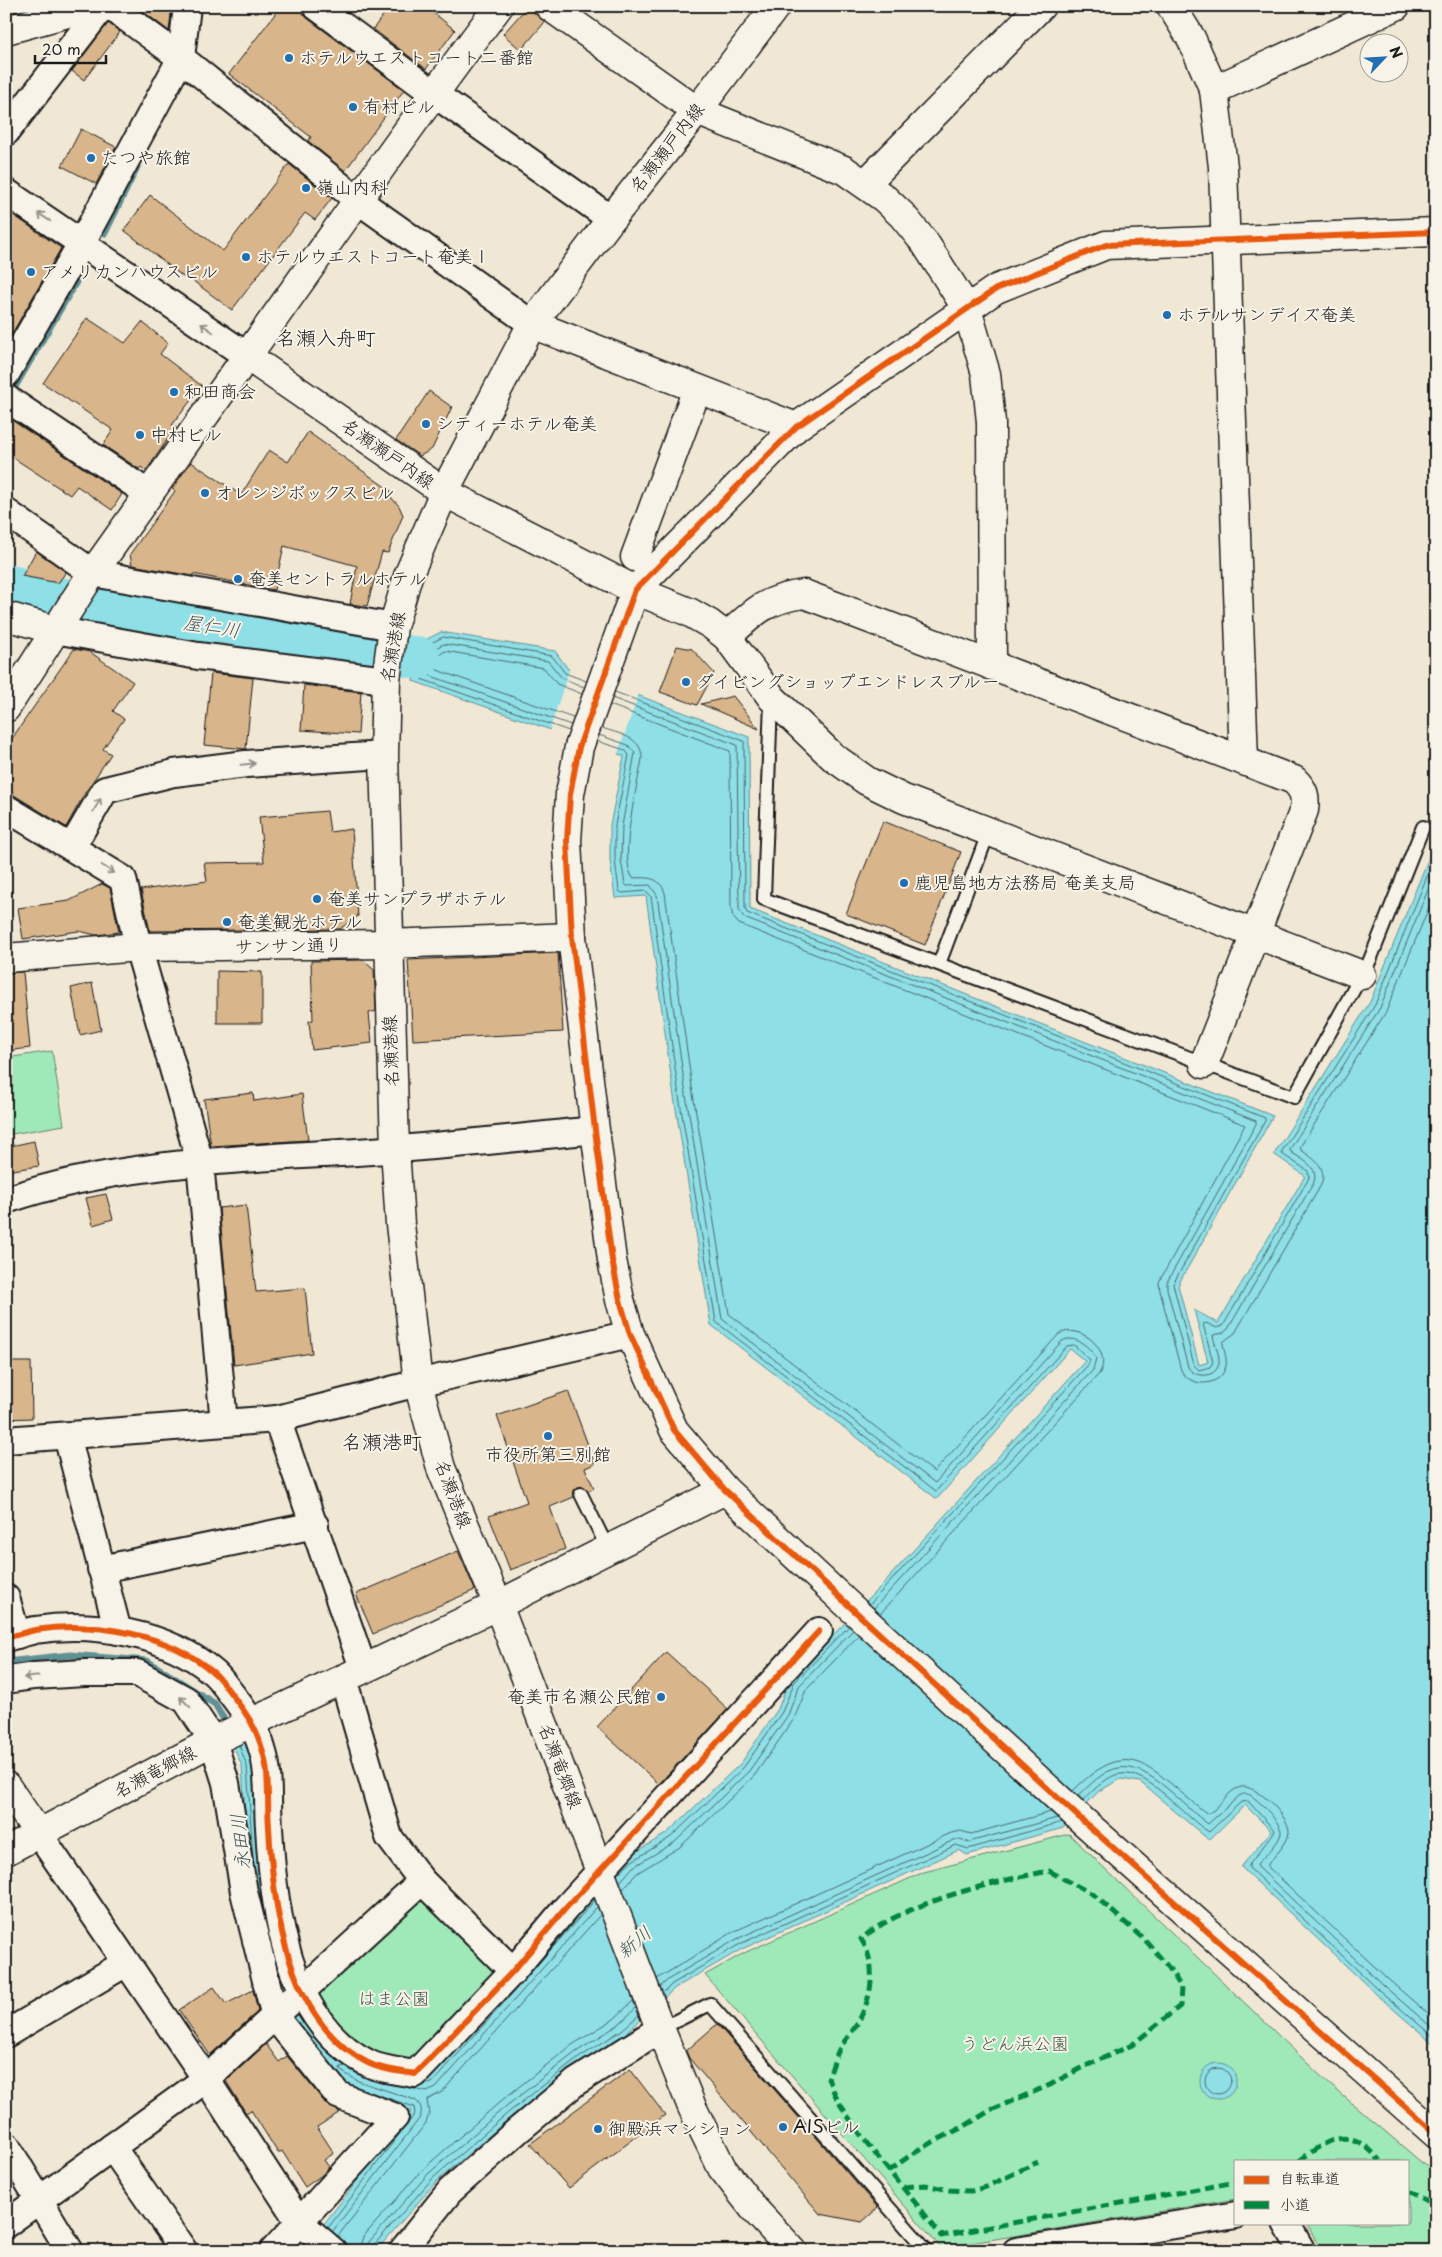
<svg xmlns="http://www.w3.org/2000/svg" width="1442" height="2257" font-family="'Playpen Sans','Klee One',sans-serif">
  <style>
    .green { fill: #9fe9b8; stroke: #5e826a }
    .water { fill: #8edfe6; stroke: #609195 }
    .pier { fill: #f1e7d5 }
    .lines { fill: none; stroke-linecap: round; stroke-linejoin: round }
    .shore { stroke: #4a6a6d; stroke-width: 1 }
    .stream { stroke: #609195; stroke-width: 7 }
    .river { stroke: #8edfe6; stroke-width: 42 }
    .building { fill: #d8b58a; stroke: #1c1c1c }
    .service-casing { stroke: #1c1c1c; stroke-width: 16 }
    .minor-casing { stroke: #1c1c1c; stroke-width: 30 }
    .tertiary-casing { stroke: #1c1c1c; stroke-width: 31 }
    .secondary-casing { stroke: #1c1c1c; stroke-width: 31 }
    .primary-casing { stroke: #1c1c1c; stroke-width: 31 }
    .service { stroke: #f7f3e8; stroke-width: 12 }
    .minor { stroke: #f7f3e8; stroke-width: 26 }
    .tertiary { stroke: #f7f3e8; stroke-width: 28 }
    .secondary { stroke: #f7f3e8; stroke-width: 28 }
    .primary { stroke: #f7f3e8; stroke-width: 28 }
    .quiet { stroke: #00873e; stroke-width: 5; stroke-dasharray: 10 5; stroke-linecap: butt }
    .cycleway-casing { stroke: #f7f3e8; stroke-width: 9 }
    .cycleway { stroke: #e8590c; stroke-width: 6 }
    .oneway { stroke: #94928c }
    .poi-dot { fill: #1f6fb2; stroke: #f7f3e8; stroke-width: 2 }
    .labels { text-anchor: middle; stroke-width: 4; stroke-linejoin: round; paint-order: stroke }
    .poi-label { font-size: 18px; fill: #1c1c1c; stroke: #f7f3e8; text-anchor: start }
    .street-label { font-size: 18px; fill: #1c1c1c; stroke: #f7f3e8 }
    .park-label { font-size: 18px; fill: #435a4b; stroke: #f7f3e8 }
    .water-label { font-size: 19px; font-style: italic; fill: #3e5659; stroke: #f7f3e8 }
    .quarter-label { font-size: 20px; fill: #1c1c1c; stroke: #f7f3e8 }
  </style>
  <rect width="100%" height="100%" fill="#f1e7d5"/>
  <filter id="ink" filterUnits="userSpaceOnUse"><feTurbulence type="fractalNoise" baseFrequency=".02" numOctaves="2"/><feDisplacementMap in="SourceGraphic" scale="10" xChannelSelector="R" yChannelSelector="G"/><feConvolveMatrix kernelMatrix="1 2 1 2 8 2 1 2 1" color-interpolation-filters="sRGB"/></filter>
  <g filter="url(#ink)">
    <g class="green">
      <path d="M52,1051L64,1125L6,1135V1058Z"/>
      <path d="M1069,1834L1327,2082L1421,2162L1436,2171V2251H1322L1306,2223H1408V2161H1236V2199L941,2248L705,1975L744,1953L924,1872Z"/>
      <path d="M420,1896L499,1970L415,2064L376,2059L312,2003L317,1989Z"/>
    </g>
    <g class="water">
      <path d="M441,632L555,651L568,669L749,737L750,909L1273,1116L1178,1285L1199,1365L1208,1362L1194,1310L1218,1323L1305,1176L1274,1154L1370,1002L1436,840V2046L1377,1995L1241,1867L1271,1831L1245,1805L1209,1840L1140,1782L1121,1779L1099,1791L1063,1828L967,1855L959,1850L742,1949L675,1988L625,2034L583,2061L512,2116L435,2183L376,2251H303L411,2111L353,2092L291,2030L249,1877L242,1766L231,1741L251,1731L293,1984L372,2067L428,2080L625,1859L667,1833L741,1763L778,1709L789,1680L881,1586L1085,1361L1070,1349L937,1499L711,1325L674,1097L646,896L615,898L610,861V825L624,756L413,681L423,641Z"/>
      <circle cx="1218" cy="2081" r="18"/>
    </g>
    <path class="pier" d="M570,667L639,693L617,756L549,732Z"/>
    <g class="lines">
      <g class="shore">
        <path d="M615,692L744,741L745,908L747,913L1265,1118V1121L1173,1284L1194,1365L1199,1370L1210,1367L1213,1362L1203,1324L1206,1323L1217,1328L1223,1326L1309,1178L1308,1171L1282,1154V1151L1375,1005L1436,854"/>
        <path d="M612,698L737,745L739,909L744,918L1256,1121V1124L1167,1282V1289L1188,1367C1194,1379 1217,1378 1219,1363C1220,1354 1214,1344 1213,1335L1223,1333L1228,1329L1314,1182C1319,1166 1301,1159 1291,1152L1290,1149L1380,1008L1436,870"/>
        <path d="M610,705L730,751L731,909L733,917L739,924L1245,1125L1159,1282L1160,1291L1181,1370C1189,1387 1218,1388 1225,1369C1229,1360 1223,1351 1223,1342L1235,1333L1321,1185C1328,1167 1314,1159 1301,1150L1300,1147L1386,1012L1436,890"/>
        <path d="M573,718L437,670L436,667L439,655L445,651L544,668L557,684L582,694"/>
        <path d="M571,725L428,675L427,672L433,649L444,644L548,661L562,678L584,687"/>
        <path d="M602,728C619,734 643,737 642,759C638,783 618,860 633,878C648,877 660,877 665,893L693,1094L729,1314L934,1472L1059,1334C1081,1322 1114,1352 1099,1374L880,1614"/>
        <path d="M569,731L421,679L420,676L427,645L443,637L552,656L565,673L586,681"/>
        <path d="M599,735L628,745L635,753L622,826L621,860L625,884L627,886L650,885L657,895L686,1095L722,1319L935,1483L1062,1341C1075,1334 1090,1347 1096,1358L1093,1370L874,1608"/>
        <path d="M597,741L625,750L629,755L615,825V860L619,891L622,893L646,891L651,896L679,1096L716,1322L936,1491L1067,1346L1074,1345L1090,1360L1088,1365L870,1604"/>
        <path d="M239,1745L247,1766L253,1857"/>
        <path d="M1073,1791C1134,1728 1155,1776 1208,1814C1220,1808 1227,1790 1241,1787C1256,1784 1290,1817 1289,1832C1288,1844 1275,1855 1268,1864V1867L1390,1981L1436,2021"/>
        <path d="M1078,1796C1089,1786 1103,1770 1119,1768C1149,1762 1185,1808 1208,1824L1239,1796C1243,1794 1246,1793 1250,1795C1258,1799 1283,1825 1281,1833C1279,1844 1264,1856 1257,1864L1258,1867L1385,1987L1436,2031"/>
        <path d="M1083,1801C1091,1792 1108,1775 1120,1774C1149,1769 1185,1818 1209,1832L1241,1802L1248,1801L1275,1831L1249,1865V1868L1380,1991L1436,2039"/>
        <path d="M617,1875L629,1863L671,1837L744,1767L782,1712L794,1683L849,1626"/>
        <path d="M620,1882L633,1867L675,1842L749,1771L788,1715L799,1686L853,1630"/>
        <path d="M623,1889L637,1873L680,1847L754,1776L794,1719L806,1690L859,1635"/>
        <path d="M530,1973L595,1900"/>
        <path d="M657,1979L733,1932L951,1833L961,1831L971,1834L1051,1812"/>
        <path d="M660,1987L669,1979L737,1939L954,1840L960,1839L969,1842L1057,1818"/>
        <path d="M663,1993L672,1984L740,1944L956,1845L968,1849L1062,1822"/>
        <circle cx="1218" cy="2081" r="13"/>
        <path d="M424,2085L432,2083L518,1987"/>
        <path d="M410,2088L427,2092L436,2088L597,1907"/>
        <path d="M370,2092L414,2107L415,2114L406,2126"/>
        <path d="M328,2228L404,2128"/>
        <path d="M332,2232L419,2119C423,2112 422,2105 415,2100L358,2081L341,2071L340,2068L343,2066L354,2071"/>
        <path d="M338,2236L426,2123L429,2114L427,2100L442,2092L600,1915"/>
        <path d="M358,2251L363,2237L423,2169L501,2101L572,2045L614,2019L633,2001"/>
        <path d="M366,2251L369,2242L428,2174L505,2107L576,2052L618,2025L636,2008"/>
        <path d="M372,2251L373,2246L432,2179L509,2112L580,2057L622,2030L639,2015"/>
      </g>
      <g class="stream">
        <path d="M105,233L137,167"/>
        <path d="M16,385L76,282"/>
        <path d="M6,1662L70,1655L147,1661L215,1704L229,1728"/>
      </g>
      <path class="river" d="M6,585L99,608L419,658"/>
    </g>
    <g class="building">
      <path d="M136,6H172L169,31Z"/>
      <path d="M281,6H301L302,12L307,18L404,90L345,171L308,141L311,137L229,74Z"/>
      <path d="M390,6H425L455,30L426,69L373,29Z"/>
      <path d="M527,7L545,22L521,50L503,34Z"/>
      <path d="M108,23L120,32L84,80L72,71Z"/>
      <path d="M81,129L116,147L96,184L62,166Z"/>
      <path d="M289,164L332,198L315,220L305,213L232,310L189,278L187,280L124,230L150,195L223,251Z"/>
      <path d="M6,210L61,248L6,344Z"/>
      <path d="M87,318L125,343L142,322L168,343L160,354L202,386L172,425L176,427L146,471L141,467L139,469L103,445L113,430L43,383Z"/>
      <path d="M429,391L452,407L432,449L420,456L396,440Z"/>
      <path d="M10,419L122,494L112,510L77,486L70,495L6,453V425Z"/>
      <path d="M308,432L391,491L389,495L399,506L403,515L388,553L382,552L367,606L350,604L357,566L284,546L274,590L193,574V576L132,565L130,554L175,491L172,489L191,462L241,495L269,450L288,462Z"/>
      <path d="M36,551L66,572L58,583L22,576Z"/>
      <path d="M677,646L692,649L714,673L697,705L660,692Z"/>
      <path d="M74,649L90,652L133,682L113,711L124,719L103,749L111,754L85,793L66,827L14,795L6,793V747Z"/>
      <path d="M211,673L253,678L246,749L204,745Z"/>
      <path d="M304,685L361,692L358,734L301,730Z"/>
      <path d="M733,696L759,729L701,704Z"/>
      <path d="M327,811L330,832L352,829L358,916L340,929L150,931L141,890L207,881L204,863L264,862L259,817Z"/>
      <path d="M883,821L961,852L925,945L846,914Z"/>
      <path d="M102,884L110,888L119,932L96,935L79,931L23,939L18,908L69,901Z"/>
      <path d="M558,953L563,1032L413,1040L408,960Z"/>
      <path d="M363,960L374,970L376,1011L369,1013L372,1043L312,1050L309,1021L313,1020L311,961Z"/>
      <path d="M217,971L262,972V1023H217Z"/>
      <path d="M23,972L30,1048L6,1051V973Z"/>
      <path d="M92,983L101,1030L80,1035L71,988Z"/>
      <path d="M253,1093L254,1101L302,1094L308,1140L211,1146L204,1099Z"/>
      <path d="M34,1141L39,1166L6,1171V1147Z"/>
      <path d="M106,1194L113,1219L93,1225L86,1198Z"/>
      <path d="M246,1205L256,1292L305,1288L312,1353L234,1365L219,1208Z"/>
      <path d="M6,1362H31L32,1418L6,1419Z"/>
      <path d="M568,1391L595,1464L585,1468L594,1488L588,1491L585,1487H578L574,1490V1497L550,1507L565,1549L510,1570L489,1516L527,1502L497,1416Z"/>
      <path d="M458,1551L475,1590L373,1634L356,1594Z"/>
      <path d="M666,1652L728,1709L659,1784L597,1727Z"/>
      <path d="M214,1987L226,2004L253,1990L258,2011L210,2055L179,2010Z"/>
      <path d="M717,2024L878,2208L862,2222L820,2214L689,2058L686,2051Z"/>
      <path d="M266,2044L279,2062L287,2056L326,2104L340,2112L317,2127L334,2153L324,2160L329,2167L322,2175L305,2187L282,2151L278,2153L251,2110L246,2113L226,2081Z"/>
      <path d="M630,2069L665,2115L569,2188L530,2144Z"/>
    </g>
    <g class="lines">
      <defs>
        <g id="service">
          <path d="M771,700L764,899L1294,1097L1370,960L1423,827"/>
          <path d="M939,964L989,831"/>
          <path d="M581,1494L608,1549"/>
          <path d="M660,2029L710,2004L927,2251"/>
        </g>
        <g id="minor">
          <path d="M110,6L181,58L359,201L532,324"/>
          <path d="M316,6L433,93L611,219"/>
          <path d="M6,132L103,6"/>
          <path d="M6,192L247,356"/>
          <path d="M6,374L82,242L181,58L187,6"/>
          <path d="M6,398L149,494"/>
          <path d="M6,512L93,573L393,627"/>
          <path d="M55,630L198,656L386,680"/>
          <path d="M6,808L123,879L138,947L200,1162L224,1423"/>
          <path d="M72,847L105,790L174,773L246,764L384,755"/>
          <path d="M6,1200C115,1162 243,1159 357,1152C437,1147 516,1138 595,1130"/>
          <path d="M277,1419L363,1668"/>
          <path d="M67,1436L118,1631"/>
          <path d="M6,1440L277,1419L418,1383L630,1334"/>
          <path d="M101,1569L315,1525"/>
          <path d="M6,1598L17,1635"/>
          <path d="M6,1638C16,1635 26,1632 35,1630C93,1621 169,1633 214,1673C221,1679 227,1689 233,1696C248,1716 256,1727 263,1752C270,1775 267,1803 269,1827C273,1908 287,2022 368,2063C381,2070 400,2071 415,2074L513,1971L565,1909L819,1631"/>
          <path d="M343,1678L389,1837L422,1881L513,1971"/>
          <path d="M6,1680L34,1676L85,1673H137L186,1700L213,1741L226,1783L244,1892L275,2017L338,2095L395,2117L273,2251"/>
          <path d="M39,1834L206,2079L299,2222L333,2251"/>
          <path d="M6,2034L126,1963"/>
          <path d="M6,2145L70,2251"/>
          <path d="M112,2147L184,2251"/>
          <path d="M1286,2223L1302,2251"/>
          <path d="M6,2224L206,2079L422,1881"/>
          <path d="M402,2251L450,2191L516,2132L576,2082L660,2029"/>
          <path d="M1016,2251L1236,2215"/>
        </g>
        <g id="tertiary">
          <path d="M549,6L697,111L844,170L884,198L902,215L925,243L967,309L986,374L991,422L992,666"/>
          <path d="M1171,6L1191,38L1214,90L1223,167L1244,761"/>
          <path d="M6,30L93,6"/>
          <path d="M1214,90L1396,6"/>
          <path d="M865,184L1041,6"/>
          <path d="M1436,232L1106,245L996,289L796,427L635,590L579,747L570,794L567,841L572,937L595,1130L612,1260L620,1300L630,1334L674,1430L725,1490L845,1602L1083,1821L1436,2134"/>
          <path d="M532,324L796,427"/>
          <path d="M247,356C331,239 412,121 499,6"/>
          <path d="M444,492L635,590L689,612L710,624L727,637L772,698L833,757L867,781L904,799L1362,975"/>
          <path d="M635,557L697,389"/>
          <path d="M6,616L55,630"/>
          <path d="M727,637C753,612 766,599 804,594L1294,780C1304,790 1306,796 1304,810L1204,1064"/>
          <path d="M6,958L138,947L388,944L572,937"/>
          <path d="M498,1605L725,1490"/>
          <path d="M6,1786L39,1834"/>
        </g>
        <path id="secondary" d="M444,492L408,576L393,627L386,680L384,755L395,1149L400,1224L418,1383L441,1468L498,1605"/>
        <g id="primary">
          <path d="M6,708L87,581L247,356L444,492L532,324L611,219L697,111L776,6"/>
          <path d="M6,1851L213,1741L498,1605L658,2023L692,2107L722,2168L754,2209L793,2251"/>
        </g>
      </defs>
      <use href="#service" class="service-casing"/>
      <use href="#minor" class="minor-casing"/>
      <use href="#tertiary" class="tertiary-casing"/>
      <use href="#secondary" class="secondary-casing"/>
      <use href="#primary" class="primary-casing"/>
      <use href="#service" class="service"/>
      <use href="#minor" class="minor"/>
      <use href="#tertiary" class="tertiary"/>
      <use href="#secondary" class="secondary"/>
      <use href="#primary" class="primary"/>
      <g class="quiet">
        <path d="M1299,2161C1331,2137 1351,2125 1380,2161"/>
        <path d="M888,2171L921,2148L965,2126L991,2110L1050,2085L1079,2069L1132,2045L1180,2006L1181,1987L1169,1968L1147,1942L1094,1895L1049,1871C993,1882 905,1902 861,1939C878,1966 872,1998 857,2024C852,2032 846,2039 841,2046C835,2056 832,2069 828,2079C833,2089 837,2101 844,2110C872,2155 910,2193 941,2236L1236,2182"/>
        <path d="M904,2187L925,2185L949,2190L971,2191L986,2187L1038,2162"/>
        <path d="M1408,2191L1436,2205"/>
      </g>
      <defs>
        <g id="cycleway">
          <path d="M1436,232L1106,245L996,289L796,427L635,590L579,747L570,794L567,841L572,937L595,1130L612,1260L620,1300L630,1334L674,1430L725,1490L845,1602L1083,1821L1436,2134"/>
          <path d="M6,1638C16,1635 26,1632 35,1630C93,1621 169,1633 214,1673C221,1679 227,1689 233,1696C248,1716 256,1727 263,1752C270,1775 267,1803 269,1827C273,1908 287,2022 368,2063C381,2070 400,2071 415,2074L513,1971L565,1909L819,1631"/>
        </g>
      </defs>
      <use href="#cycleway" class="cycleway-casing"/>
      <use href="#cycleway" class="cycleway"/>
    </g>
    <defs><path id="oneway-shaft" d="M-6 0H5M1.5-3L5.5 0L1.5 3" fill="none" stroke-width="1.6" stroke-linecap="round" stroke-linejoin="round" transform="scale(1.25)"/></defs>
    <g class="oneway">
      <use href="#oneway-shaft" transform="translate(44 217) rotate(-147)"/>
      <use href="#oneway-shaft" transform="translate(207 328) rotate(-145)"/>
      <use href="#oneway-shaft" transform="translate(248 764) rotate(-5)"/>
      <use href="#oneway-shaft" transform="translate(97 805) rotate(-60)"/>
      <use href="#oneway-shaft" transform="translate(108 869) rotate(32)"/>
      <use href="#oneway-shaft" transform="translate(31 1677) rotate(174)"/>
      <use href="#oneway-shaft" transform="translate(185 1702) rotate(-136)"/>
    </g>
  </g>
  <g class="poi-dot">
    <circle cx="289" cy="58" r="5"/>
    <circle cx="353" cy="107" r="5"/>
    <circle cx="91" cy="158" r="5"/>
    <circle cx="306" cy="188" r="5"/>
    <circle cx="246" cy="257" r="5"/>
    <circle cx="31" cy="272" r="5"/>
    <circle cx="1167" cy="315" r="5"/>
    <circle cx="174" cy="392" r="5"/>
    <circle cx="426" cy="424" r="5"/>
    <circle cx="140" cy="435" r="5"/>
    <circle cx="205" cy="493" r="5"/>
    <circle cx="238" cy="579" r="5"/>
    <circle cx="686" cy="682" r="5"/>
    <circle cx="904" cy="883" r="5"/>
    <circle cx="317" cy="899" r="5"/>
    <circle cx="227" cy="922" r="5"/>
    <circle cx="548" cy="1436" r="5"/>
    <circle cx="661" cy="1697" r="5"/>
    <circle cx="783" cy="2127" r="5"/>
    <circle cx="598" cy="2129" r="5"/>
  </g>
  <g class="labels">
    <g class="poi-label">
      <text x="299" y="64">ホテルウエストコート二番館</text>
      <text x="363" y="113">有村ビル</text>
      <text x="101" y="164">たつや旅館</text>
      <text x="316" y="194">嶺山内科</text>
      <text x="256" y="263">ホテルウエストコート奄美Ⅰ</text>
      <text x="41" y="278">アメリカンハウスビル</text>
      <text x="1177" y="321">ホテルサンデイズ奄美</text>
      <text x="184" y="398">和田商会</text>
      <text x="436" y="430">シティーホテル奄美</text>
      <text x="150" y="441">中村ビル</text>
      <text x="215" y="499">オレンジボックスビル</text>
      <text x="248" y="585">奄美セントラルホテル</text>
      <text x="696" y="688">ダイビングショップエンドレスブルー</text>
      <text x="914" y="889">鹿児島地方法務局 奄美支局</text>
      <text x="327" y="905">奄美サンプラザホテル</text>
      <text x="237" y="928">奄美観光ホテル</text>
      <text x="548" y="1461" text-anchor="middle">市役所第三別館</text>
      <text x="651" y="1703" text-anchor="end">奄美市名瀬公民館</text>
      <text x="793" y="2133">AISビル</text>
      <text x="608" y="2135">御殿浜マンション</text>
    </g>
    <g class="street-label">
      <text transform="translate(667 148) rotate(-52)" y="6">名瀬瀬戸内線</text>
      <text transform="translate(388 454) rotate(35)" y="6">名瀬瀬戸内線</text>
      <text transform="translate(393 647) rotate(-80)" y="6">名瀬港線</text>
      <text transform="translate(289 946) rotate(-1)" y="6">サンサン通り</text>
      <text transform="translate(391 1051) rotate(-92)" y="6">名瀬港線</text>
      <text transform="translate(453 1494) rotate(69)" y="6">名瀬港線</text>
      <text transform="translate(560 1766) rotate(69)" y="6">名瀬竜郷線</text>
      <text transform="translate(155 1772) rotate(-28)" y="6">名瀬竜郷線</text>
    </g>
    <g class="park-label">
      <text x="394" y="2005">はま公園</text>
      <text x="1015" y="2050">うどん浜公園</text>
    </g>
    <g class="water-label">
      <text transform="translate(212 626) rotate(9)" y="7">屋仁川</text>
      <text transform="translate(240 1842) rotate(-96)" y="7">永田川</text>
      <text transform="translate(634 1942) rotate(-40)" y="7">新川</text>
    </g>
    <g class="quarter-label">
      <text x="326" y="345">名瀬入舟町</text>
      <text x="382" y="1449">名瀬港町</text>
    </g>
  </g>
  <rect width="1442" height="2257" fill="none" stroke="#f7f3e8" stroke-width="25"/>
  <rect x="12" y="12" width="1417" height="2232" fill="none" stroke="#1c1c1c" stroke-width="2" filter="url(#ink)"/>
  <rect x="1234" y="2160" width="175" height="65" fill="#f7f3e8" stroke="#9f9d96"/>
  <rect x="1244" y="2176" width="25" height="8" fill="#e8590c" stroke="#9f9d96"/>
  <text x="1280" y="2184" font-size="15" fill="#1c1c1c">自転車道</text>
  <rect x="1244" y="2201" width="25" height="8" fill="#00873e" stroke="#9f9d96"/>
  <text x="1280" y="2210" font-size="15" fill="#1c1c1c">小道</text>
  <g transform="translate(1384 58) rotate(65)"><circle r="24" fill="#f7f3e8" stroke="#9f9d96"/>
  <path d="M0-4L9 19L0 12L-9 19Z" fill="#1f6fb2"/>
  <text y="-8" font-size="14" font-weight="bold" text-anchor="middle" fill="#1c1c1c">N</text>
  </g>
  <path d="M35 55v8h71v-8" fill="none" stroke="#1c1c1c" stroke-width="2.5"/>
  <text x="42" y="55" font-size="15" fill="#1c1c1c" stroke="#f7f3e8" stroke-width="4" paint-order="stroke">20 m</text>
</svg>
